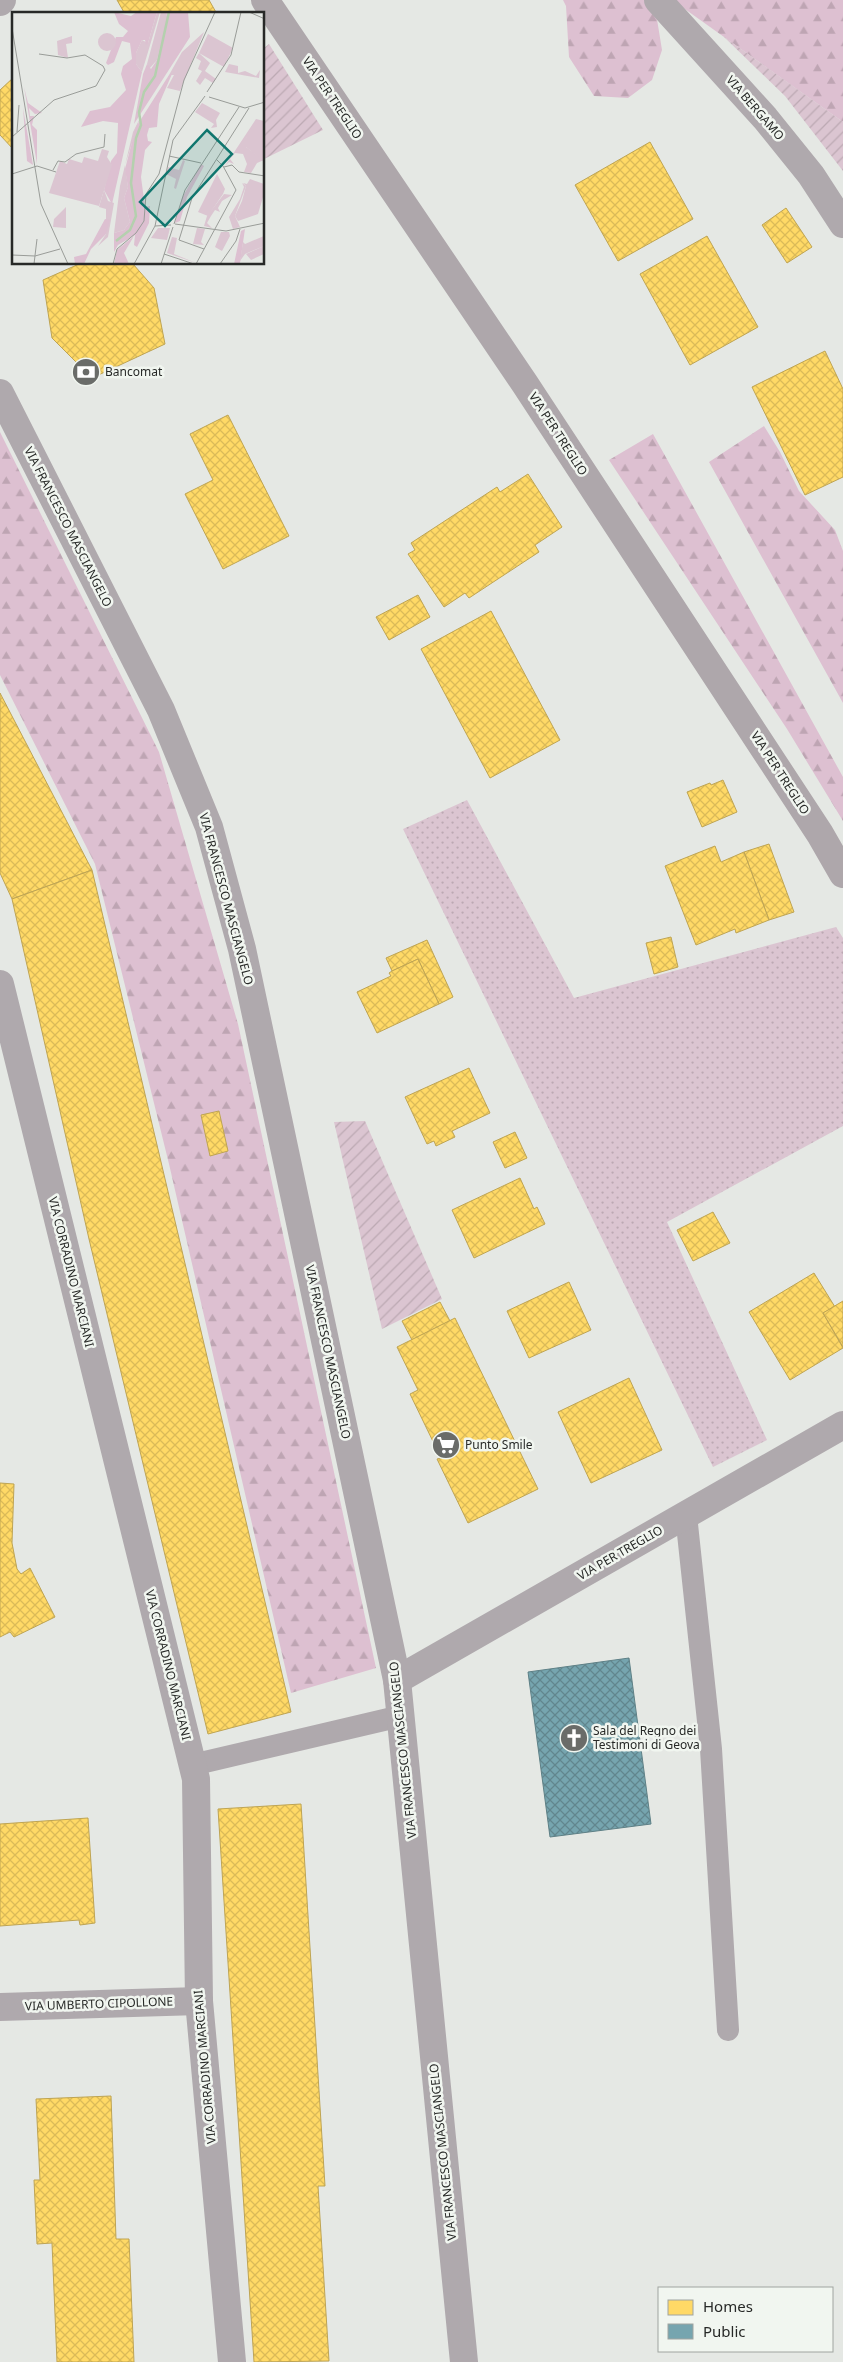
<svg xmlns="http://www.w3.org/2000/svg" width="843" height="2362" font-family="'Noto Sans',sans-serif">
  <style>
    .grass { fill: url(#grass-dots) }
    .forest { fill: url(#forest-firs) }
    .garden { fill: url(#garden-furrows) }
    .homes { fill: url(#homes-cross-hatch); stroke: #bea453 }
    .public { fill: url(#public-cross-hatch); stroke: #5e8086 }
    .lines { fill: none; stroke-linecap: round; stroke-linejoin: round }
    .lane { stroke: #afa9ad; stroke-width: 22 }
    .street { stroke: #afa9ad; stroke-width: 28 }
    .secondary { stroke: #aea7ab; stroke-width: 28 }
    .labels { text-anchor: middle; stroke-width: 5; stroke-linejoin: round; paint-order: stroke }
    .street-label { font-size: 12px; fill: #272927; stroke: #f1f6f0 }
    .poi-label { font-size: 12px; fill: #272927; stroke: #f1f6f0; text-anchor: start }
    .inset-river { fill: none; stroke: #b4d0ae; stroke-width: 2.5 }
    .inset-road { fill: none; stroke: #999c98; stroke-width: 1 }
    .view { fill: #0f766e; fill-opacity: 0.15; stroke: #0f766e; stroke-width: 2.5 }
    .inset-edge { fill: none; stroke: #272927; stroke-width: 2.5 }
  </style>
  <defs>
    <pattern id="grass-dots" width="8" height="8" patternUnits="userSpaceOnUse" patternTransform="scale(1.25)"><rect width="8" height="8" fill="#dbc5d1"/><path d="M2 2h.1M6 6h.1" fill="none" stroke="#bca9b3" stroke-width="1.8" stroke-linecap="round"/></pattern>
    <pattern id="forest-firs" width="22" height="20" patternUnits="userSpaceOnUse" patternTransform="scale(1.25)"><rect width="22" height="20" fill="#ddc0d1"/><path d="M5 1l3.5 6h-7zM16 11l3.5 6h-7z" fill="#bea5b3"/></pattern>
    <pattern id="garden-furrows" width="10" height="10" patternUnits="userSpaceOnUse" patternTransform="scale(1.25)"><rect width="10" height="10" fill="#dbc5d1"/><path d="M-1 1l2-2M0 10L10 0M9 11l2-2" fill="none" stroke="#bca9b3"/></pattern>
    <pattern id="homes-cross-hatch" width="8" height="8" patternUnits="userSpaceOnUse" patternTransform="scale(1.25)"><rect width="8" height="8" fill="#ffd966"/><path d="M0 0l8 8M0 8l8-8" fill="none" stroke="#dbba58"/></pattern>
    <pattern id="public-cross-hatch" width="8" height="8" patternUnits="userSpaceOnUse" patternTransform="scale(1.25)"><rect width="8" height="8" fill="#76a5af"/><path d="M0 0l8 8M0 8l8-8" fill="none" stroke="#61868e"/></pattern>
  </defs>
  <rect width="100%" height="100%" fill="#e5e8e4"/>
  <path class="grass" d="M467,800L574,998L836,927L843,938V1126L667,1222L767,1440L713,1467L403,829Z"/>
  <g class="forest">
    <path d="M563,0H843V122L675,2L655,7L662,50L652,80L628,98L594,96L569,57L566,6Z"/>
    <path d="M764,426L780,452L799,491L835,530L843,551V703L709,462Z"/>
    <path d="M0,432L159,752L238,1024L376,1668L291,1693L169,1164L95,864L0,675Z"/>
    <path d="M653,434L843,777V821L787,729L609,460Z"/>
  </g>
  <g class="garden">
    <path d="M723,36L843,122V171L785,96Z"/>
    <path d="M269,44L323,130L264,159V48Z"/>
    <path d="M365,1121L442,1299L382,1329L334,1122Z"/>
  </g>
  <g class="homes">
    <path d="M117,0H209L217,14H125Z"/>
    <path d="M14,77V150L0,135V90Z"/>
    <path d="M650,142L693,219L618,261L575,185Z"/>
    <path d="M786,208L812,247L787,263L762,225Z"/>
    <path d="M707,236L758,327L690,365L640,274Z"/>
    <path d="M79,264H133L154,288L165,344L92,378L52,338L43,280Z"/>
    <path d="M825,351L843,389V477L805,495L752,387Z"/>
    <path d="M228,415L289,536L223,569L185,494L213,480L190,434Z"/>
    <path d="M528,474L562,527L535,545L539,552L469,598L465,593L444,607L408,554L415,550L411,543L497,487L500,492Z"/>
    <path d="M418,595L430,617L389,640L376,617Z"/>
    <path d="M491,611L560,740L490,778L421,649Z"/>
    <path d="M0,693L92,870L12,899L0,873Z"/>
    <path d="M723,780L737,812L702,827L687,792L710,783L711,785Z"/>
    <path d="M769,844L794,912L769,920L744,852Z"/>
    <path d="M715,846L721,862L744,852L769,920L736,933L735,929L696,945L665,866Z"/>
    <path d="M92,870L291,1712L208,1734L89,1239L12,899Z"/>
    <path d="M671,937L678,967L654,974L646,943Z"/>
    <path d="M427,940L453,997L439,1004L418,959L392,971L386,958Z"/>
    <path d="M418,959L439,1004L377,1033L357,992L391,976L389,973L392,971Z"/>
    <path d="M469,1068L490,1113L452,1131L455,1137L436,1146L434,1141L427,1144L405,1097Z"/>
    <path d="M219,1111L228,1151L210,1156L201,1115Z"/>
    <path d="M515,1132L527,1158L505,1168L493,1142Z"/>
    <path d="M520,1178L534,1209L537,1207L545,1224L474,1258L452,1210Z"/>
    <path d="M713,1212L730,1243L693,1261L677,1230Z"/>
    <path d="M814,1273L835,1307L823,1313L843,1348L790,1380L749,1312Z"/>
    <path d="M569,1282L591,1330L529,1358L507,1311Z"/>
    <path d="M843,1301V1347L823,1313Z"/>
    <path d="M440,1302L450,1321L412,1340L402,1321Z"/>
    <path d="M455,1318L538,1489L468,1523L437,1459L441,1458L410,1394L418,1390L397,1347Z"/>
    <path d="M629,1378L662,1450L591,1483L558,1412Z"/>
    <path d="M0,1483L14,1484L12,1543L17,1569L21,1574L30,1568L55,1617L14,1637L10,1632L0,1637Z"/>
    <path d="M301,1804L325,2186H318L329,2361L254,2362L218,1809Z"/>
    <path d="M88,1818L95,1923L80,1925L79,1920L0,1926V1824Z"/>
    <path d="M111,2096L116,2239H129L134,2362H57L52,2243L37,2244L34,2180H40L36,2099Z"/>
  </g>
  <path class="public" d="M629,1658L651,1824L550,1837L528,1672Z"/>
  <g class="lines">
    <g class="lane">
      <path d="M686,1515L711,1749L728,2030"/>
      <path d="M192,1765L401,1716"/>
    </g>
    <g class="street">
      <path d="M658,0L765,118L811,175L843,224"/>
      <path d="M0,2L2,0"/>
      <path d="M0,393L161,710L209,827L242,949L397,1680L464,2362"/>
      <path d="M0,984L196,1779L199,2001L232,2362"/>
      <path d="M397,1680L843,1425"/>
      <path d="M0,2007L199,2001"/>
    </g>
    <path class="secondary" d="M265,0L525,384L820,834L843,874"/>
  </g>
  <defs>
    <symbol id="bank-disc" viewBox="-11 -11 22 22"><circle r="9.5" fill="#6a6c69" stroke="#f1f6f0"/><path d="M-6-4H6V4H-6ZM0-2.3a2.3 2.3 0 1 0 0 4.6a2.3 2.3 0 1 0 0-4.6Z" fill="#fff"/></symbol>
    <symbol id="supermarket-disc" viewBox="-11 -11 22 22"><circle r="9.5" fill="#6a6c69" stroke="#f1f6f0"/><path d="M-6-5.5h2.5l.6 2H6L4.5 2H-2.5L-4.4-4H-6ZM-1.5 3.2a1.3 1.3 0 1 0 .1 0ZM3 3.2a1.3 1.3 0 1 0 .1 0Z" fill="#fff"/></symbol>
    <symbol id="church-disc" viewBox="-11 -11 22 22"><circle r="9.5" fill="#6a6c69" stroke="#f1f6f0"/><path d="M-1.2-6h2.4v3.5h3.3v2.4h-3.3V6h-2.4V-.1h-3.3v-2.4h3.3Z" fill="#fff"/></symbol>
  </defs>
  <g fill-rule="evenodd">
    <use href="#bank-disc" x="70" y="356" width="32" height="32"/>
    <use href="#supermarket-disc" x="430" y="1429" width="32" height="32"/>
    <use href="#church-disc" x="558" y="1722" width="32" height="32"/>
  </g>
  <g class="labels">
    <g class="street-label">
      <text transform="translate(332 98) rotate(56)" y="4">VIA PER TREGLIO</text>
      <text transform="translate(755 108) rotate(49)" y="4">VIA BERGAMO</text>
      <text transform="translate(558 434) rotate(57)" y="4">VIA PER TREGLIO</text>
      <text transform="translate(68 527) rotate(63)" y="4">VIA FRANCESCO MASCIANGELO</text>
      <text transform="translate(780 773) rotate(57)" y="4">VIA PER TREGLIO</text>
      <text transform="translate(226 899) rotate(75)" y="4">VIA FRANCESCO MASCIANGELO</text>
      <text transform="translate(71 1272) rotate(76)" y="4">VIA CORRADINO MARCIANI</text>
      <text transform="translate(328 1352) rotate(78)" y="4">VIA FRANCESCO MASCIANGELO</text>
      <text transform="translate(620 1553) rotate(-30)" y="4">VIA PER TREGLIO</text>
      <text transform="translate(168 1665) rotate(76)" y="4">VIA CORRADINO MARCIANI</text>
      <text transform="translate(403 1750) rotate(-96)" y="4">VIA FRANCESCO MASCIANGELO</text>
      <text transform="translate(99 2004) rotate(-2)" y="4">VIA UMBERTO CIPOLLONE</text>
      <text transform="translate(205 2067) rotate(-95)" y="4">VIA CORRADINO MARCIANI</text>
      <text transform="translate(443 2152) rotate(-96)" y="4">VIA FRANCESCO MASCIANGELO</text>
    </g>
    <g class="poi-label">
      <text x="105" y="376">Bancomat</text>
      <text x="465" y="1449">Punto Smile</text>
      <text x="593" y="1735">Sala del Regno dei<tspan x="593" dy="14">Testimoni di Geova</tspan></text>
    </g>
  </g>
  <g transform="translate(12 12)">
    <rect width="252" height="252" fill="#e5e8e4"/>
    <path d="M145,0H148L130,60L124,52V41L130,28L136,31ZM149,0H155L153,15L145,48L137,57L135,52ZM192,20L168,79L155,76L162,63H157L170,40ZM196,22L221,36L212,55L187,41ZM60,24V31L54,32L56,46L46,43L45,29ZM128,106L113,153L116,175L112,186L118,210L112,218L102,221L108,174L121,120ZM244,107L252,109L253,118L234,126V135L252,148L245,151L239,161L232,160L235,152L231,142L223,141L218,147L222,152L217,150L213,154ZM171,148L173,149L164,177L162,176L164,167L154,162L156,155L167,158ZM230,171L234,174L233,177L223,204L228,215L221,217L217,205L228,187L232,175ZM92,178L96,189L102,191L96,225L86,234L94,222V197L87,195ZM54,195V216L41,215L42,207ZM185,216L193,217L189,230L192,233L181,232ZM252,224V234L233,242L228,249L231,230L233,232Z" fill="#dbc5d1"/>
    <path d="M102,0L119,4L125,0H145L136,31L134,33L133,28H130L124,41V52L130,60L100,192L92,178L99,149L105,141L106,111L91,109L69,115L78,99L98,95L114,78L109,62L111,54L120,47L118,31L110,29L102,50L96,53L94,51L104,25H111L116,19L107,12ZM155,0H176L178,25L122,112L131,62L135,52L139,57L145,48ZM160,62L147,92L145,115L137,116L135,123L136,129L140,130L133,138L129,165L133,195L138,194L137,211L125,235L122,233L123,223L106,233L102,240V221L112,218L118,210L112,186L116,175L113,157L124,115L157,63ZM12,75L16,91L30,101L23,102L17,96L18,104H22L20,113L25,118V152ZM11,96L21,153L15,149ZM189,152L192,154L175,185L168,209L163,211L170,186ZM93,207L98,208L94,222L79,237L72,252H63L62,245L74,242ZM233,217L228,251L222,252L229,219ZM122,224L112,241L117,252H102L105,238Z" fill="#ddc0d1"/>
    <path d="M90,137L97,139L95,145L100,153L87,194L37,181L48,149L55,152L57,147L70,151L72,145L86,149Z" fill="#dbc5d1"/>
    <path d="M242,114H252L251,149L234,135V126ZM205,162L213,177L211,182L196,204L186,200ZM238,167L252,172V182L246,202L226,209L223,204L230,189L234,174L231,171L235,172Z" fill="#dbc5d1"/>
    <path d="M86 30a9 9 0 1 1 18 0a9 9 0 1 1-18 0ZM187,41L198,51L193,59L204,67L201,71L193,66L188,73L184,69L190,59L186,57L189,49L184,46ZM217,52L226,54V61L233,59L244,64L248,58L247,66L213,60ZM190,91L208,101L204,108L205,115L199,116L202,112L183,100ZM212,182L220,183L210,189L206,196L208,200L203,198L199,204L195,211L200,216L192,214L195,204ZM146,216H158L155,228L139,226ZM209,220H217L218,224L210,239L203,235ZM160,225L165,226L162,242L184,251L155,241ZM252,234V242L239,248L234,242Z" fill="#dbc5d1"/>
    <path class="inset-river" d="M104,229L118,218L124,204L119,171L124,126L129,113L127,100L132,80L143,64L157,0"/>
    <path class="inset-road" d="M237,0L253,7M0,16L29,192L56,252M195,80L219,43L229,0M197,85L233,96L253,90M5,120L7,93M0,125L42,88L84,74L93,58L91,54L73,43L55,46L27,42M157,144L189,151M212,155L220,153L227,160L253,164M41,158L46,149L53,150L64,142L92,135L93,122M0,162L25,154L44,160M162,212L173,178L227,95M163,212L214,219L253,211M143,214L159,213M192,237L167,228L180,186L237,96M152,242L182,252M0,243L23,244L48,237M22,252L25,227M101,252L105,237L124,221L132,209L134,182L147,162L172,68L203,0M122,252L143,214L161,128L193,84M149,252L161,215M184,252L224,178L211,154L204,147M208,252L224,229L228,217"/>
    <path class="view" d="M195,118L220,142L153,214L128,190Z"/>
    <rect width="252" height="252" class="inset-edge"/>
  </g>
  <rect x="658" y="2287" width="175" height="65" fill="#f1f6f0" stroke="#a0a4a0"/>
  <rect x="668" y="2300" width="25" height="15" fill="#ffd966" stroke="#a0a4a0"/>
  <text x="703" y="2312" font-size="15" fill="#272927">Homes</text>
  <rect x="668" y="2324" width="25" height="15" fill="#76a5af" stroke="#a0a4a0"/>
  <text x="703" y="2337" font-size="15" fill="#272927">Public</text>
</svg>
